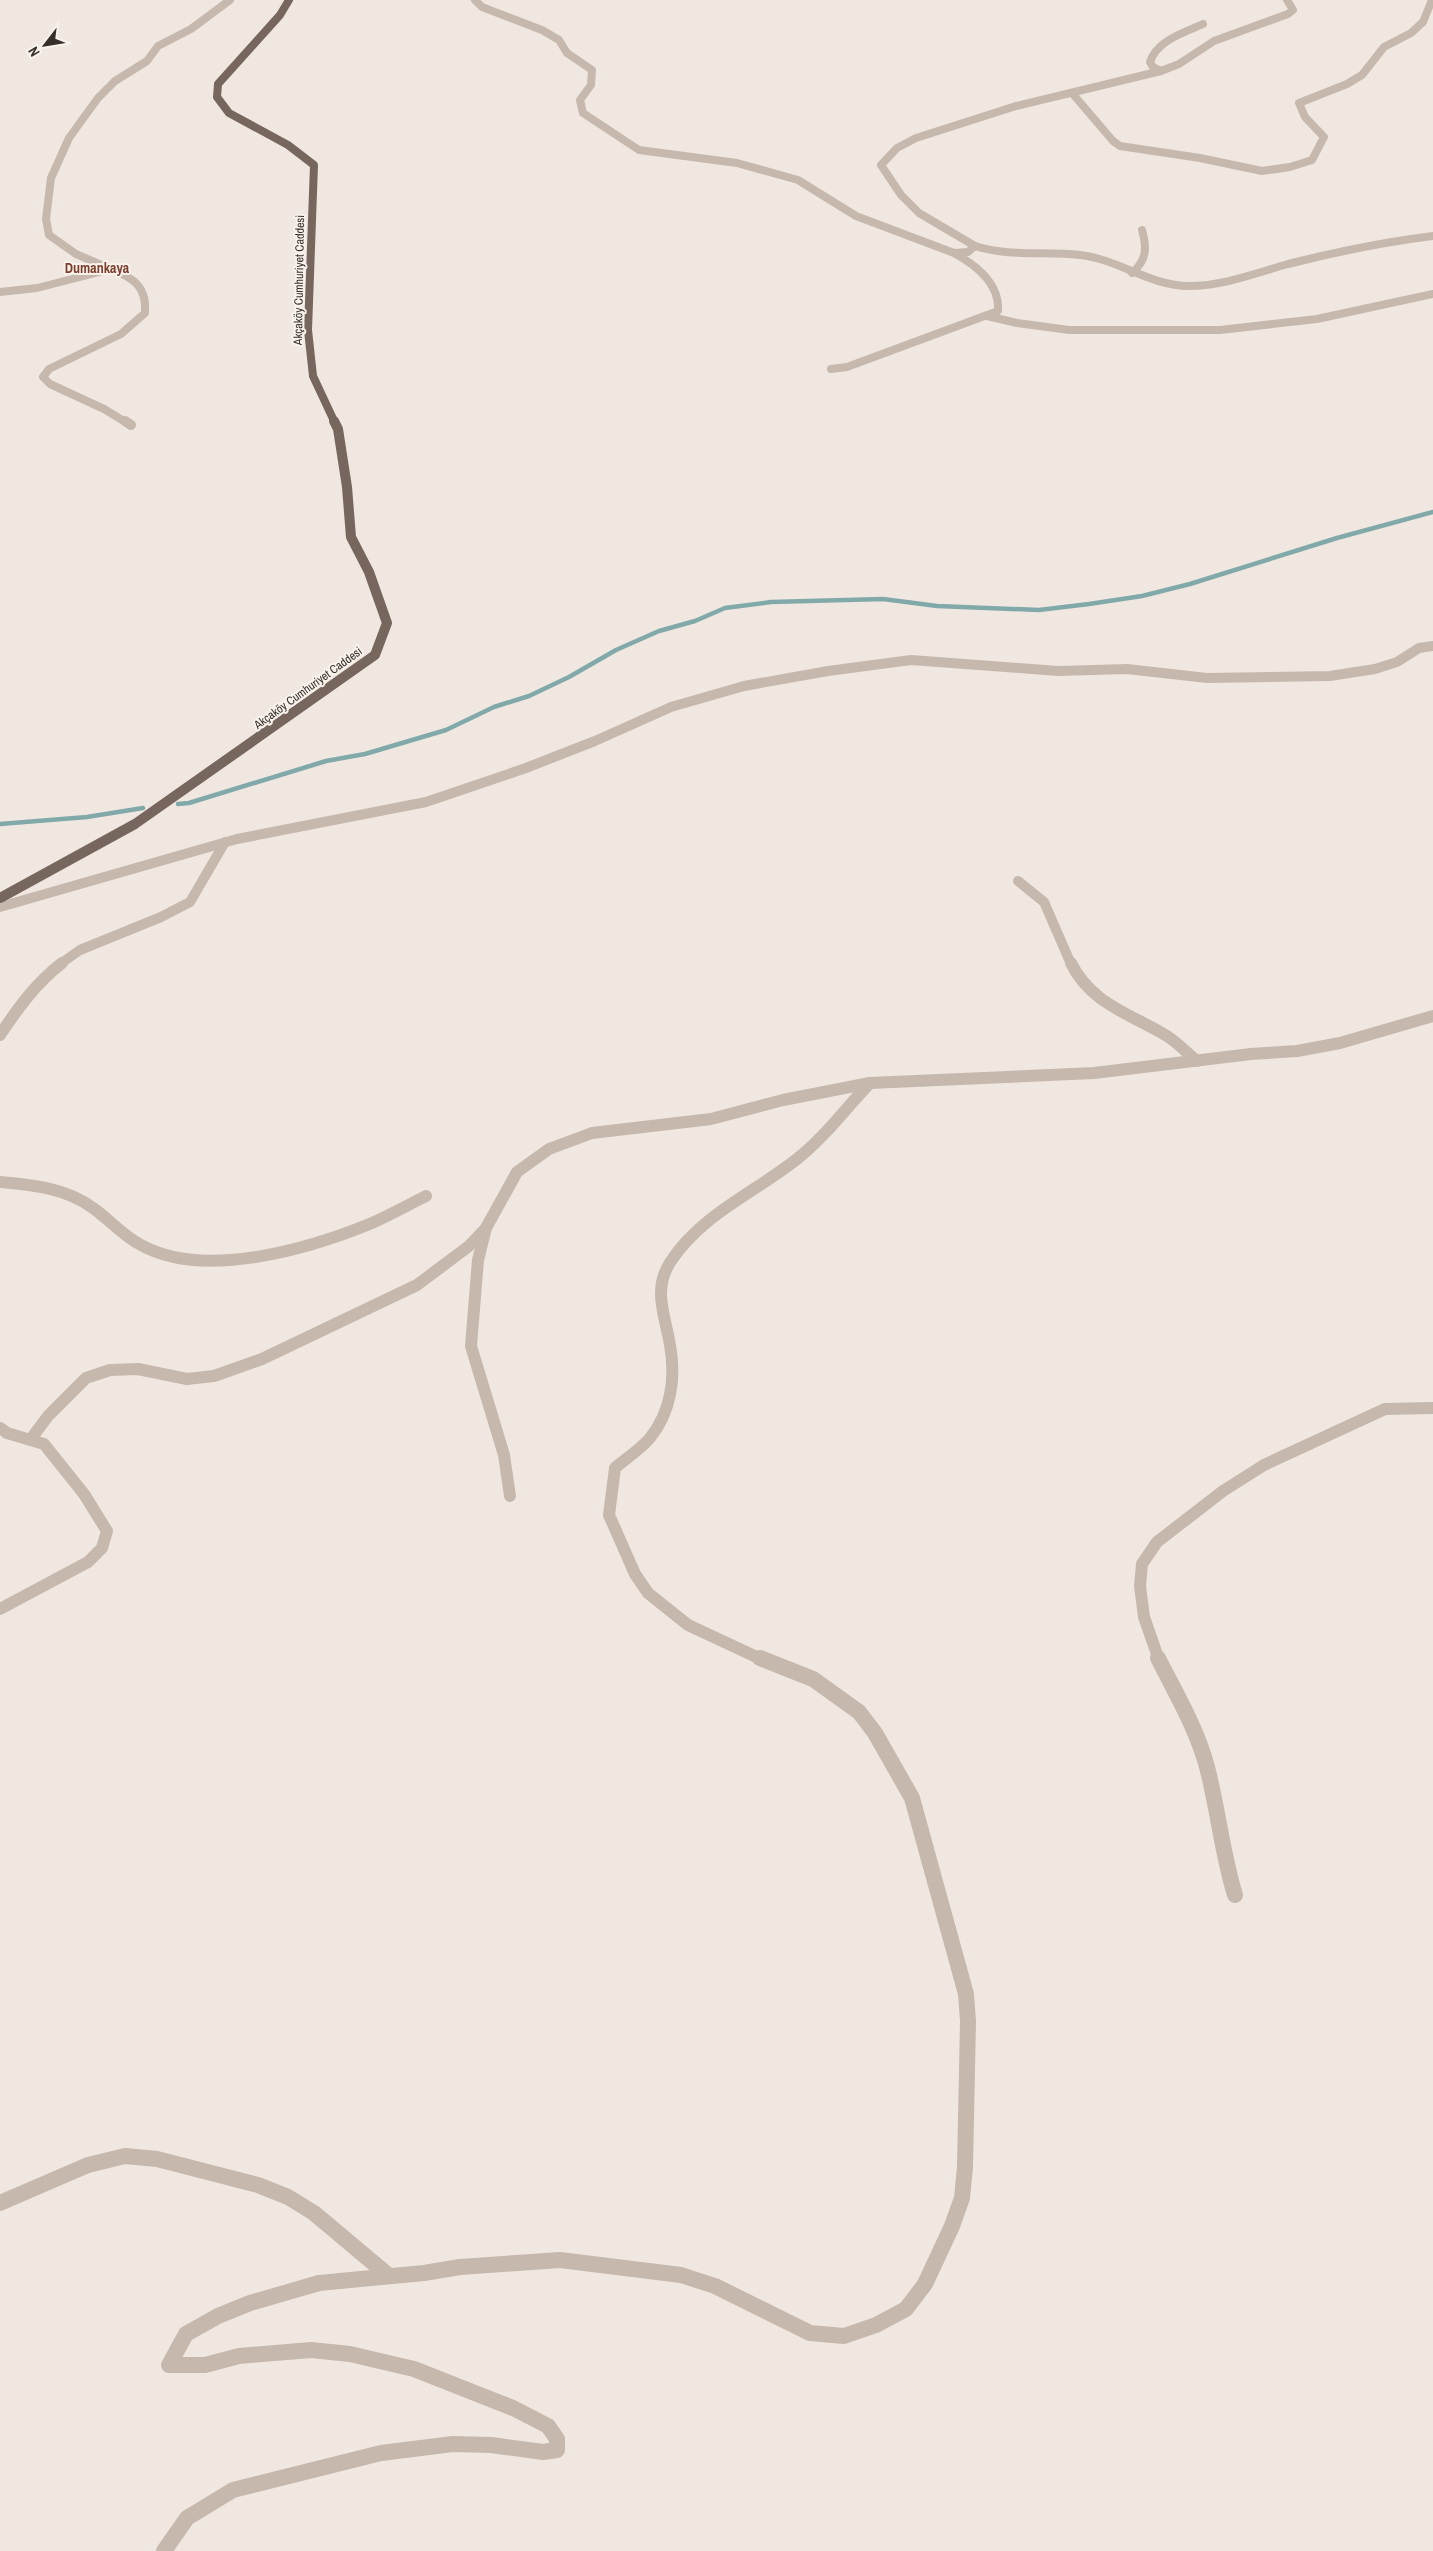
<svg xmlns="http://www.w3.org/2000/svg" width="1433" height="2551" font-family="'Archivo Narrow',sans-serif">
  <style>
    .lines { fill: none; stroke-linecap: round; stroke-linejoin: round }
    .stream { stroke: #82a9aa; stroke-width: 4.5 }
    .minor-far3 { stroke: #c7b8ad; stroke-width: 8 }
    .minor-far2 { stroke: #c7b8ad; stroke-width: 10 }
    .minor-far1 { stroke: #c7b8ad; stroke-width: 12 }
    .minor { stroke: #c7b8ad; stroke-width: 16 }
    .major-far1 { stroke: #76665e; stroke-width: 8 }
    .major { stroke: #76665e; stroke-width: 10 }
    .labels { text-anchor: middle; stroke-width: 4; stroke-linejoin: round; paint-order: stroke }
    .far-street-label { font-size: 12px; fill: #362e2b; stroke: #f8f2ec }
    .far-neighbourhood-label { font-size: 14px; font-weight: bold; fill: #7c3f2d; stroke: #f8f2ec }
  </style>
  <rect width="100%" height="100%" fill="#f0e8e0"/>
  <g class="lines">
    <g class="stream">
      <path d="M178,804L189,803L326,761L365,754L446,730L494,707L529,696L569,677L616,650L659,631L695,621L725,608L771,602L883,599L937,606L1039,610L1089,604L1142,596L1190,584L1337,538L1433,512"/>
      <path d="M0,824L87,817L143,808"/>
    </g>
    <g class="minor-far3">
      <path d="M475,0L482,7L542,30L559,40L567,53L592,70L591,85L580,100L583,113L639,150L737,163L798,180L856,216L954,253L968,252L975,246L919,213L901,195L881,165L897,148L916,138L1016,106L1161,71L1179,64L1214,41L1288,14L1293,10L1287,0"/>
      <path d="M1161,71L1153,67L1150,62C1157,40 1184,33 1203,24"/>
      <path d="M1072,93L1113,141L1120,146L1200,158L1262,171L1290,167L1312,160L1324,137L1305,117L1299,103L1347,84L1362,75L1384,47L1411,33L1423,22L1432,0"/>
      <path d="M975,246C1010,257 1044,251 1080,255C1118,259 1150,286 1189,286C1223,286 1256,273 1288,264C1336,252 1384,242 1433,236"/>
      <path d="M111,269C134,278 147,287 145,313L121,334L49,369L43,377L50,384L104,409L127,423"/>
      <path d="M1132,273C1147,260 1147,248 1142,230"/>
      <path d="M0,292L37,288L111,269L76,254L49,235L46,219L51,178L69,138L98,98L115,81L147,61L158,46L191,29L230,0"/>
      <path d="M987,316L1017,323L1069,330H1220L1317,319L1433,294"/>
      <path d="M831,369L847,367L998,311C1000,284 976,265 954,253"/>
    </g>
    <g class="minor-far2">
      <path d="M125,421L131,425"/>
      <path d="M1018,881L1044,902L1071,964"/>
      <path d="M0,907L237,839L426,802L526,768L595,741L671,707L744,686L828,671L911,660L1058,671L1127,669L1207,678L1330,676L1375,669L1397,662L1419,648L1433,646"/>
      <path d="M60,964L80,950L161,917L190,902L225,842"/>
    </g>
    <g class="minor-far1">
      <path d="M1071,963C1091,1004 1131,1014 1167,1036C1178,1043 1187,1053 1197,1061"/>
      <path d="M0,1035C18,1008 36,983 62,963"/>
      <path d="M0,1182C33,1185 66,1188 93,1208C110,1220 123,1236 141,1245C204,1280 309,1249 372,1223C390,1215 408,1205 426,1196"/>
      <path d="M486,1228L478,1260L471,1346L504,1455L510,1496"/>
      <path d="M0,1428L7,1433L44,1444L84,1494L107,1531L102,1548L88,1562L0,1609"/>
      <path d="M31,1439L48,1416L86,1378L110,1370L138,1369L187,1379L214,1376L262,1359L417,1285L469,1246L486,1228L517,1172L549,1149L592,1133L711,1119L783,1100L870,1083L1094,1073L1251,1054L1297,1051L1340,1043L1433,1016"/>
      <path d="M763,1660L688,1625L648,1593L635,1574L609,1515L615,1468C626,1458 640,1450 650,1438C671,1412 676,1378 670,1345C665,1315 652,1289 671,1261C701,1215 754,1193 797,1159C825,1137 845,1109 870,1083"/>
      <path d="M1159,1660L1144,1617L1140,1586L1142,1564L1157,1542L1223,1491L1264,1465L1385,1409L1433,1408"/>
    </g>
    <g class="minor">
      <path d="M1158,1658C1176,1694 1197,1729 1207,1767C1218,1809 1222,1853 1235,1895"/>
      <path d="M0,2203L88,2165L125,2156L157,2159L258,2185L288,2197L314,2213L389,2276"/>
      <path d="M164,2551L187,2518L233,2490L381,2453L453,2444L491,2445L543,2452L557,2450V2439L548,2426L513,2408L414,2369L350,2354L311,2350L239,2356L205,2365H169L186,2334L218,2316L250,2303L319,2283L424,2273L460,2267L560,2260L681,2275L715,2286L810,2333L844,2336L876,2325L906,2309L925,2284L952,2226L962,2198L965,2167L968,2021L966,1994L912,1798L875,1733L859,1712L813,1679L760,1658"/>
    </g>
    <path class="major-far1" d="M289,0L280,15L218,84L217,97L229,113L288,145L314,165L308,330L313,376L335,423"/>
    <path class="major" d="M0,898L135,824L375,655L387,623L369,572L351,537L347,487L338,429L334,421"/>
  </g>
  <g class="labels">
    <g class="far-street-label">
      <text transform="translate(299 280) rotate(-89)" y="4">Akçaköy Cumhuriyet Caddesi</text>
      <text transform="translate(308 688) rotate(-36)" y="4">Akçaköy Cumhuriyet Caddesi</text>
    </g>
    <g class="far-neighbourhood-label">
      <text x="97" y="273">Dumankaya</text>
    </g>
  </g>
  <g transform="translate(45 45) rotate(239)" stroke="#f8f2ec" stroke-width="4" paint-order="stroke">
  <path d="M0-4L9 19L0 12L-9 19Z" fill="#362e2b"/>
  <text y="-8" font-size="14" font-weight="bold" text-anchor="middle" fill="#362e2b">N</text>
  </g>
</svg>
